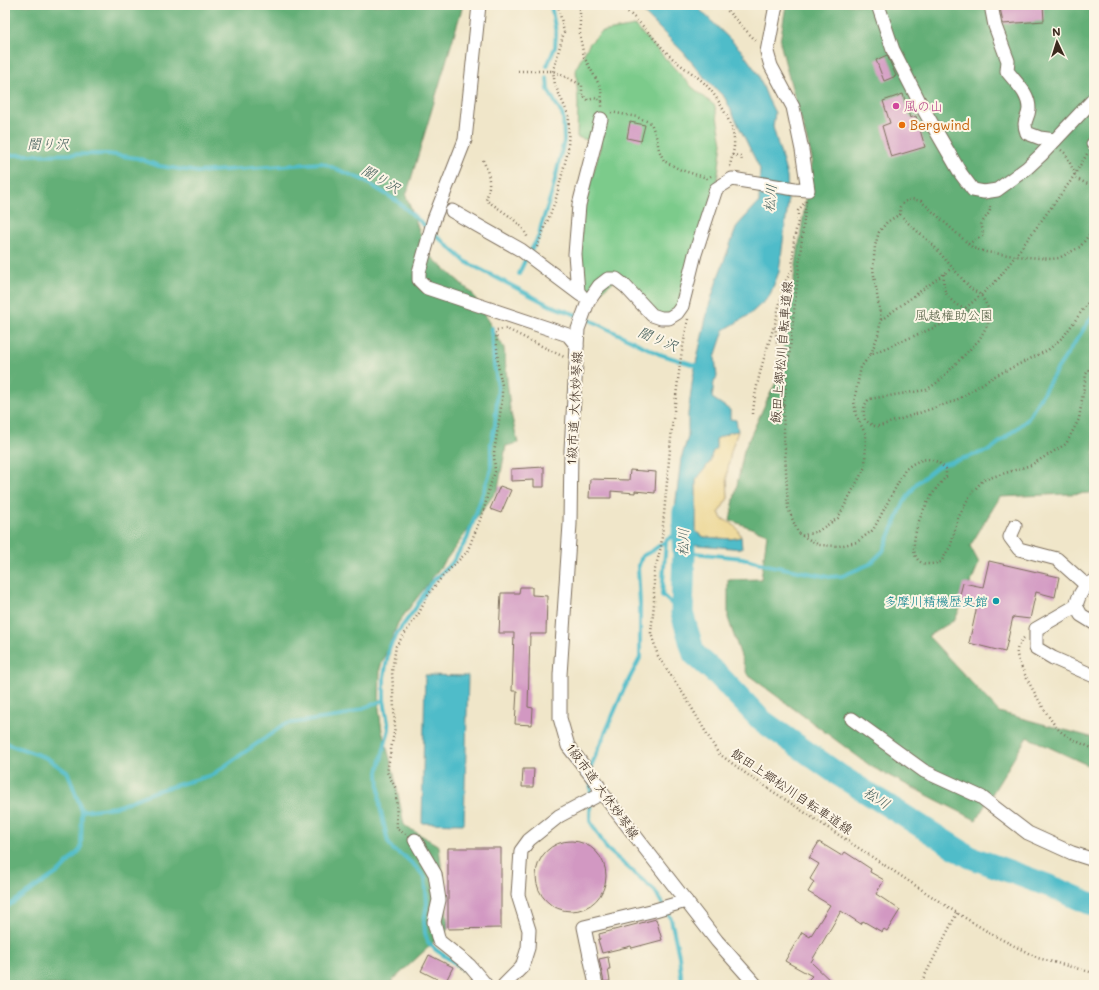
<svg xmlns="http://www.w3.org/2000/svg" width="1099" height="990" font-family="Mali,'Klee One',sans-serif">
  <style>
    .green { fill: #7bcb8b; stroke: #5b7a54 }
    .forest { fill: #64af77; stroke: #506c4a }
    .sand { fill: #eeda9e; stroke: #94825e }
    .water { fill: #4fbcc9; stroke: #457374 }
    .lines { fill: none; stroke-linecap: round; stroke-linejoin: round }
    .stream { stroke: #4fbcc9; stroke-width: 4 }
    .river { stroke: #4fbcc9; stroke-width: 23 }
    .building { fill: #d298c2 }
    .minor-casing { stroke: #7a6c5a; stroke-width: 15 }
    .path { stroke: #7a6c5a; stroke-width: 2.5; stroke-dasharray: 1 3; stroke-linecap: butt }
    .minor { stroke: #fff; stroke-width: 13 }
    .hotel-dot { fill: #d1479c; stroke: #fcf5e5; stroke-width: 1.5 }
    .food-dot { fill: #e8710a; stroke: #fcf5e5; stroke-width: 1.5 }
    .culture-dot { fill: #0f9aa8; stroke: #fcf5e5; stroke-width: 1.5 }
    .labels { text-anchor: middle; stroke-width: 4; stroke-linejoin: round; paint-order: stroke }
    .hotel-label { font-size: 13px; fill: #b23c85; stroke: #fcf5e5; text-anchor: start }
    .food-label { font-size: 13px; fill: #c56008; stroke: #fcf5e5; text-anchor: start }
    .park-label { font-size: 13px; fill: #4e5a3f; stroke: #fcf5e5 }
    .street-label { font-size: 13px; fill: #3b2a1e; stroke: #fcf5e5 }
    .culture-label { font-size: 13px; fill: #0d838f; stroke: #fcf5e5; text-anchor: end }
    .water-label { font-size: 14px; font-style: italic; fill: #425d5a; stroke: #fcf5e5 }
  </style>
  <rect width="100%" height="100%" fill="#fcf5e5"/>
  <filter id="ink" filterUnits="userSpaceOnUse"><feTurbulence type="fractalNoise" baseFrequency=".025" numOctaves="2"/><feDisplacementMap in="SourceGraphic" scale="8" xChannelSelector="R" yChannelSelector="G"/><feConvolveMatrix kernelMatrix="1 2 1 2 8 2 1 2 1" color-interpolation-filters="sRGB"/></filter>
  <filter id="wash" filterUnits="userSpaceOnUse"><feTurbulence type="fractalNoise" baseFrequency=".012" numOctaves="4" result="noise"/><feDisplacementMap in="SourceGraphic" scale="16" xChannelSelector="R" yChannelSelector="G"/><feGaussianBlur stdDeviation="0.9" result="paint"/><feColorMatrix in="noise" values="0 0 0 0 0 0 0 0 0 0 0 0 0 0 0 0 0 1.4 0 .05"/><feComposite in="paint" operator="in"/></filter>
  <g filter="url(#wash)">
    <rect width="100%" height="100%" fill="#f0e6c9"/>
    <path class="green" d="M635,26L692,87L715,106L722,143L716,189L682,306L661,318L616,279L588,302L579,253L584,208L601,144L577,137L578,104L576,68L590,43L601,32Z"/>
    <g class="forest">
      <path d="M5,5H463L406,196L428,254L472,293L504,348L510,409L518,443L506,446L498,489L448,557L398,623L380,668L379,710L382,731L394,773L404,825L439,846L448,929L392,981L390,985H5Z"/>
      <path d="M786,5H1094V486L1090,493L1000,497L970,546L979,563L955,620L928,636L999,712L1094,738V768L1027,737L976,820L872,767L747,674L728,618V580L761,579L767,534L730,520L744,450L767,400L779,377L812,158L788,74L780,42Z"/>
    </g>
    <path class="sand" d="M738,431L731,451L727,474L728,498L719,512L722,519C733,523 737,526 741,537L731,539L704,537L696,532V480L710,462L712,453L716,448V439L731,432Z"/>
    <g class="water">
      <path d="M636,5H695L741,50L758,74L768,99L775,113L773,127L787,176L788,204L779,272L769,297L749,315L724,330L715,357L717,377L714,382L712,398L730,410V419L736,420L738,431L731,432L716,439V448L712,453L710,462L696,480V532L704,537L731,539L741,537L742,549L677,543L674,517L681,459L688,437V414L693,377L708,309L718,277L737,226L759,202L760,169L725,98L705,78L684,53Z"/>
      <path d="M425,675L468,676L464,824L422,823Z"/>
    </g>
    <g class="lines">
      <g class="stream">
        <path d="M547,66L555,47L556,33L551,5"/>
        <path d="M5,155L108,154L137,158L159,166L198,172L322,163L363,180L397,201L466,262L549,305L588,319L659,354L701,367"/>
        <path d="M530,252L539,236L541,226L552,192L564,141L563,116L548,90L547,78"/>
        <path d="M519,274L526,258"/>
        <path d="M666,540L662,595L682,613"/>
        <path d="M684,552L742,558L767,565L829,577L842,576L870,564L883,551L904,502L917,483L938,466L990,450L1027,420L1056,371L1091,318L1094,315"/>
        <path d="M5,740L8,744L47,758L68,773L82,811L81,849L60,871L5,908"/>
        <path d="M591,769V766L624,689L640,658V604L638,568L642,556L652,551L671,537H680"/>
        <path d="M591,780L590,821L607,849L655,891L671,919L679,956L682,985"/>
        <path d="M82,811L116,807L156,791L212,775L285,724L342,716L384,700"/>
        <path d="M465,970L436,950L428,942L425,933L424,921L427,903L425,878L418,869L405,857L393,850L388,842L380,807L378,772L389,729L384,700V677L389,648L398,632L415,609L430,584L452,563L467,539L491,470V443L495,425L498,387L494,365L492,328"/>
      </g>
      <path class="river" d="M684,512L683,537L684,552L682,613L694,654L718,675L761,720L839,775L970,857L1052,887L1094,905"/>
    </g>
    <g id="blocks">
      <g class="building">
        <path d="M1043,5L1044,21L1003,24L1000,7Z"/>
        <path d="M887,55L896,76L884,81L876,60Z"/>
        <path d="M903,94L910,118L916,116L925,147L891,157L882,126L890,123L883,101Z"/>
        <path d="M630,122L645,125L641,141L627,138Z"/>
        <path d="M544,467V487H534V480L511,481V469Z"/>
        <path d="M630,470L656,472L655,493L635,491V493L611,491V498H589L590,479L629,480Z"/>
        <path d="M500,486L511,490L501,513L490,509Z"/>
        <path d="M989,561L1059,577L1055,597L1036,592L1030,619L1013,617L1005,652L969,643L977,606L958,602L963,583L983,587Z"/>
        <path d="M520,587H532V595L547,596L546,634H530L528,707L533,708L532,725L515,724L517,691H512L514,633H499L501,593H519Z"/>
        <path d="M523,769H534L533,787H522Z"/>
        <circle cx="571" cy="876" r="35"/>
        <path d="M819,842L842,856L845,852L871,869L870,872L884,880L876,894L900,910L887,931L884,929L882,932L863,921L861,924L841,911L811,962L835,985H803L812,976L785,961L802,932L810,937L830,905L808,892L814,882L810,879L819,864L809,858Z"/>
        <path d="M448,848H501V928L448,929Z"/>
        <path d="M656,919L662,940L632,948L631,946L602,953L598,940L600,939L599,934Z"/>
        <path d="M429,955L453,967L445,983L421,971Z"/>
        <path d="M608,957L610,969H608L610,981L604,982L599,959Z"/>
      </g>
    </g>
  </g>
  <g filter="url(#ink)">
    <use href="#blocks" fill-opacity="0" stroke="#7a6c5a" stroke-width="1"/>
    <g class="lines">
      <defs>
        <g id="minor">
          <path d="M479,5L465,140L434,219L419,272V280L427,288L568,335L577,346"/>
          <path d="M878,5L893,50L921,105L961,174L973,190L984,192L997,190L1027,168L1041,155L1094,99"/>
          <path d="M991,5L995,26L1008,61L1007,71C1016,83 1029,93 1029,109C1028,120 1022,120 1027,133L1040,138L1055,140"/>
          <path d="M1093,144L1094,143"/>
          <path d="M452,211L521,250L581,295"/>
          <path d="M578,292L575,254L579,205L601,119"/>
          <path d="M1015,526L1010,537L1019,549L1057,559L1086,585"/>
          <path d="M1094,581C1083,587 1079,594 1076,606L1081,615L1094,623"/>
          <path d="M1076,606L1036,629V648L1053,658L1094,676"/>
          <path d="M852,719L924,771L981,797L1028,833L1072,853L1094,860"/>
          <path d="M415,840L435,874L439,900L434,922L439,941L469,965L486,985"/>
          <path d="M504,985L522,967L528,948L529,930L518,895L521,851L529,840L559,816L602,793"/>
          <path d="M596,985L584,927L655,910L686,901"/>
          <path d="M756,985L717,941L602,793L597,783L568,746L560,718V675L570,524L571,450L578,329L588,302L599,286L608,279H616L625,286L652,315L661,318H669L677,313L682,306L695,254L716,189L732,179L795,189L808,190L802,150L793,107L771,66L767,52L776,5"/>
        </g>
      </defs>
      <use href="#minor" class="minor-casing"/>
      <g class="path">
        <path d="M580,5V36L584,57L601,88L602,102"/>
        <path d="M618,5C639,18 653,39 670,56C681,67 696,74 706,85C718,97 736,128 734,145C734,152 731,159 730,166L728,167"/>
        <path d="M722,5L757,42"/>
        <path d="M518,71H553L582,85V95L588,100L596,98L602,102V107"/>
        <path d="M611,112L637,117L651,123L657,139L659,150L664,161L681,170L707,178L711,176"/>
        <path d="M1061,150L1066,154L1077,179L1090,185"/>
        <path d="M732,155L741,156L742,161"/>
        <path d="M483,160C490,176 491,184 486,200C500,210 523,222 528,239"/>
        <path d="M806,201L783,413L788,508L798,533L819,545L839,546L857,542L873,530L905,470C912,463 925,456 935,461C939,462 942,466 946,469V477C938,485 930,497 925,507C918,520 902,564 929,564C933,564 937,563 941,562L951,545L958,518L970,495L983,480L1031,465L1066,444L1079,419L1086,374L1094,362"/>
        <path d="M1094,228L1080,247L1059,258L1051,259L1015,256L986,252L973,248L921,201L911,199L904,202L900,207V214L907,222L933,245L970,288L981,295L988,308V324L979,340L938,382L926,390L869,399C863,406 863,411 865,420L873,426H880L955,401L995,376L1048,350L1064,336L1094,294"/>
        <path d="M968,244L982,236L983,230L981,225C984,217 993,213 989,204"/>
        <path d="M537,247L555,202L568,151L569,116L555,85L553,71L564,32L558,5"/>
        <path d="M944,274C944,278 943,283 944,287C947,305 972,314 988,314"/>
        <path d="M688,319L681,357L672,427L661,547L654,573V604L651,633L658,656L686,698L718,753L748,775L957,913L995,936L1038,958L1094,973"/>
        <path d="M881,320L952,268"/>
        <path d="M871,354L878,335L881,320L873,269L875,246L879,232L887,222L900,214"/>
        <path d="M783,407L775,324L784,284L792,270L794,239L798,221V211L805,202"/>
        <path d="M753,414C755,384 765,355 774,326"/>
        <path d="M802,536L818,531L838,518L865,467L866,435L856,415L854,401L861,367L871,354L950,321L981,295L999,278L1070,182L1087,154"/>
        <path d="M1024,638C1020,642 1016,648 1017,654C1018,666 1048,718 1057,728C1065,737 1083,744 1094,749"/>
        <path d="M406,834L397,829L396,789L387,772L395,727L392,671L396,646L419,613L428,595L441,578L467,552L484,510L488,492L495,472L494,453L502,401V385L498,366L496,330L507,329L564,357"/>
        <path d="M920,985L957,913"/>
      </g>
      <use href="#minor" class="minor"/>
    </g>
  </g>
  <circle class="hotel-dot" cx="896" cy="106" r="4"/>
  <circle class="food-dot" cx="902" cy="125" r="4"/>
  <circle class="culture-dot" cx="996" cy="601" r="4"/>
  <g class="labels">
    <g class="hotel-label">
      <text x="904" y="111">風の山</text>
    </g>
    <g class="food-label">
      <text x="910" y="130">Bergwind</text>
    </g>
    <g class="park-label">
      <text x="954" y="320">風越権助公園</text>
    </g>
    <g class="street-label">
      <text transform="translate(781 352) rotate(-85)" y="5">飯田上郷松川自転車道線</text>
      <text transform="translate(574 408) rotate(-87)" y="5">1級市道 大休妙琴線</text>
      <text transform="translate(603 791) rotate(54)" y="5">1級市道 大休妙琴線</text>
      <text transform="translate(792 791) rotate(34)" y="5">飯田上郷松川自転車道線</text>
    </g>
    <g class="culture-label">
      <text x="988" y="606">多摩川精機歴史館</text>
    </g>
    <g class="water-label">
      <text x="48" y="149">闇り沢</text>
      <text transform="translate(381 179) rotate(30)" y="5">闇り沢</text>
      <text transform="translate(770 198) rotate(-84)" y="5">松川</text>
      <text transform="translate(658 339) rotate(23)" y="5">闇り沢</text>
      <text transform="translate(683 542) rotate(-88)" y="5">松川</text>
      <text transform="translate(877 798) rotate(32)" y="5">松川</text>
    </g>
  </g>
  <rect width="1099" height="990" fill="none" stroke="#fcf5e5" stroke-width="20"/>
  <g transform="translate(1057 42) rotate(356)" stroke="#fcf5e5" stroke-width="3" paint-order="stroke">
  <path d="M0-3L7 15L0 10L-7 15Z" fill="#3b2a1e"/>
  <text y="-6" font-size="11" font-weight="bold" text-anchor="middle" fill="#3b2a1e">N</text>
  </g>
</svg>
